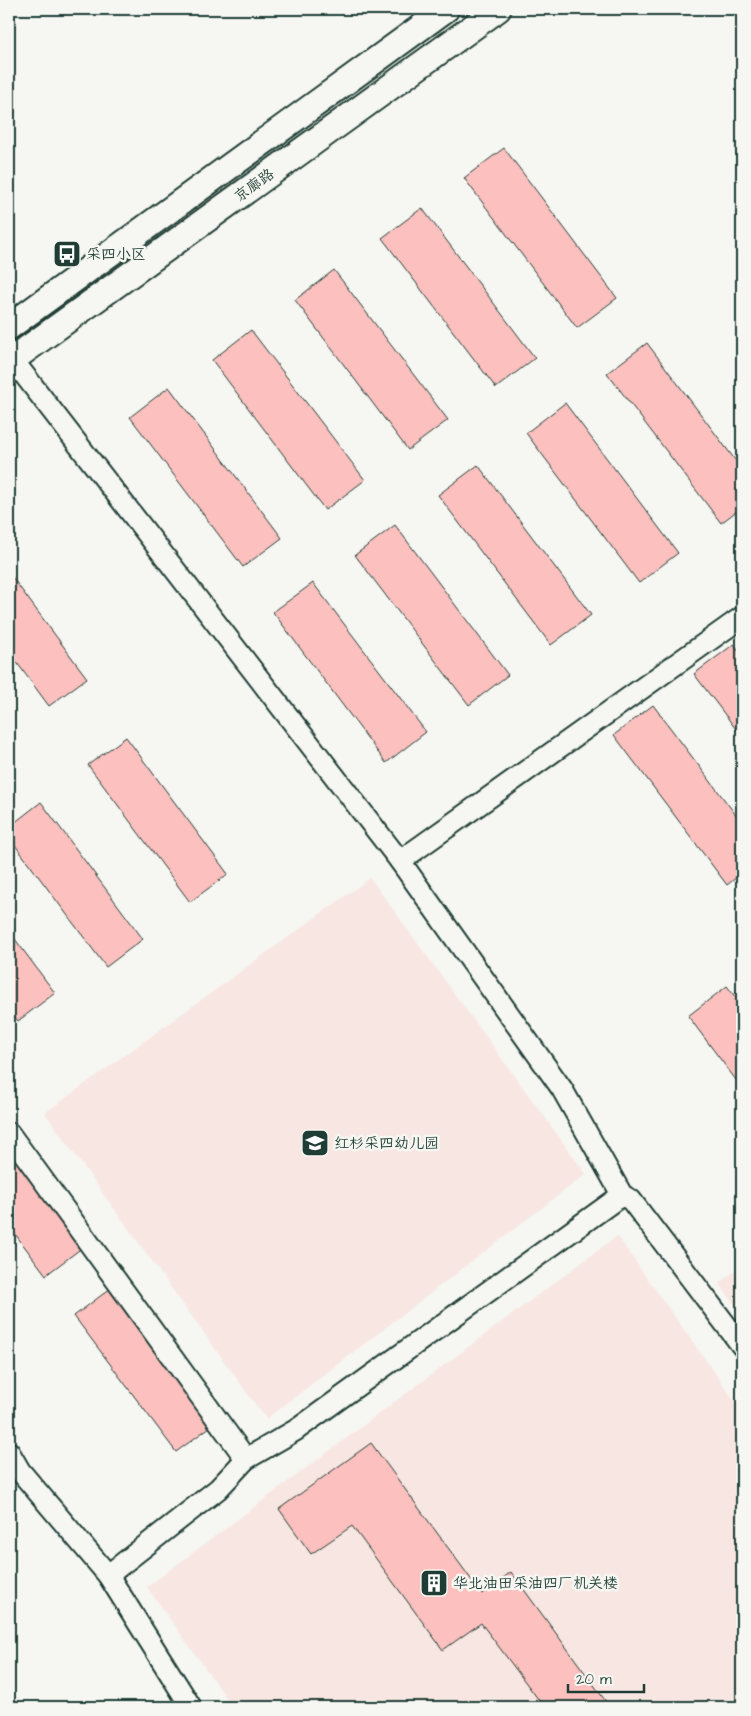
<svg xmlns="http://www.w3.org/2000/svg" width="751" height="1716" font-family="'Architects Daughter','LXGW WenKai TC',sans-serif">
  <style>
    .built { fill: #f8e6e2 }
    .building { fill: #fcc0be; stroke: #1f3d34 }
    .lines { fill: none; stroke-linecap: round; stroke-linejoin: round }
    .minor-casing { stroke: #1f3d34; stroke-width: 24 }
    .tertiary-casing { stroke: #1f3d34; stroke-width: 29 }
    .minor { stroke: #f6f6f2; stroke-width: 20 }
    .tertiary { stroke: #f6f6f2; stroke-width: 25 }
    .labels { text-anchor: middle; stroke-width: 5; stroke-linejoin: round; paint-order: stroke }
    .street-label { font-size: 15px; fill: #1f3d34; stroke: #f6f6f2 }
    .poi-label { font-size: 15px; fill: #1f3d34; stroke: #f6f6f2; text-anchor: start }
  </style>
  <rect width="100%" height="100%" fill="#f6f6f2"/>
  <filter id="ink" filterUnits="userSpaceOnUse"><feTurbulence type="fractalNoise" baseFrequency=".02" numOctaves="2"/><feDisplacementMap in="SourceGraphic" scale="10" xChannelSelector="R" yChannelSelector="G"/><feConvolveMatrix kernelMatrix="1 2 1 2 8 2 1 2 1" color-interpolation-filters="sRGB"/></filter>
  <g filter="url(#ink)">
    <g class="built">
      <path d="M370,878L586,1174L266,1419L45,1113Z"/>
      <path d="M617,1236L742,1411V1707H233L147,1587Z"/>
      <path d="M742,1266V1314L719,1283Z"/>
    </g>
    <g class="building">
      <path d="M504,148L617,298L577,328L464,178Z"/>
      <path d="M422,208L535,358L496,388L382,238Z"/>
      <path d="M334,270L448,420L408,450L295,300Z"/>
      <path d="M251,330L365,480L325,510L212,360Z"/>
      <path d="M647,343L742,469V507L721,523L607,373Z"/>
      <path d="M169,387L282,538L243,567L130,417Z"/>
      <path d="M565,403L678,553L639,583L526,433Z"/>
      <path d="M478,465L591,615L551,645L438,495Z"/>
      <path d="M395,525L508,675L469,705L355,555Z"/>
      <path d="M9,573L87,678L49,706L9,652Z"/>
      <path d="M313,583L426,732L386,763L273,612Z"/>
      <path d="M734,644L742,655V737L694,674Z"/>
      <path d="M653,705L742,823V873L727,885L614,735Z"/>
      <path d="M126,737L228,874L190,902L88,765Z"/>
      <path d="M41,802L143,939L106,967L9,837V827Z"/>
      <path d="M9,931L55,993L18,1021L9,1009Z"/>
      <path d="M727,986L742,1006V1088L688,1016Z"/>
      <path d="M9,1147L83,1247L46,1275L9,1226Z"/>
      <path d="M111,1288L214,1424L176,1452L74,1316Z"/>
      <path d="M371,1443L482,1594L511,1572L610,1707H544L481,1623L443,1650L352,1526L311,1554L279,1509Z"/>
    </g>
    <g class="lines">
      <defs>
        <g id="minor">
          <path d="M9,355L400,861L562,1089L622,1195L631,1200L742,1346"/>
          <path d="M400,861L742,617"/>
          <path d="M9,1133L246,1459"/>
          <path d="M9,1452L20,1471L108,1575L191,1707"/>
          <path d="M108,1575L218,1489L246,1459L296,1430L622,1195"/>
        </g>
        <g id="tertiary">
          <path d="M9,327L446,9"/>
          <path d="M9,362L498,9"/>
        </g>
      </defs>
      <use href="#minor" class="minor-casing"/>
      <use href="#tertiary" class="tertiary-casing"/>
      <use href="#minor" class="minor"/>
      <use href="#tertiary" class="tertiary"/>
    </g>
  </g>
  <defs>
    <symbol id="bus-square" viewBox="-11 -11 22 22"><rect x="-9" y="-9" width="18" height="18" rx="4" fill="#1f3d34" stroke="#f6f6f2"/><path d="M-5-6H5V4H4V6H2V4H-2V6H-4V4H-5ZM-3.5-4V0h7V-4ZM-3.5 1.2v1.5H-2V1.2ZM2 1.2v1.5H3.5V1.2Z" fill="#fff"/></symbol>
    <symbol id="school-square" viewBox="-11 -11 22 22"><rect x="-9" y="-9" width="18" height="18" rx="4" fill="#1f3d34" stroke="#f6f6f2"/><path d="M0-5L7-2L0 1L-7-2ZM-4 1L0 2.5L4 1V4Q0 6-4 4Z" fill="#fff"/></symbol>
    <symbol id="building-square" viewBox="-11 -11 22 22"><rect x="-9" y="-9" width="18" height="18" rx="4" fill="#1f3d34" stroke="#f6f6f2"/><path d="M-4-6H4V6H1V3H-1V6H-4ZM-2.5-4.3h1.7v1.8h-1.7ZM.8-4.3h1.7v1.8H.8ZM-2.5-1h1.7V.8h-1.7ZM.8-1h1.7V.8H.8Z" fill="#fff"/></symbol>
  </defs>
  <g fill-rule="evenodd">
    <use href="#bus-square" x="51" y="238" width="32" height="32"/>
    <use href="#school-square" x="299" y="1127" width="32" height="32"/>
    <use href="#building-square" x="418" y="1567" width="32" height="32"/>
  </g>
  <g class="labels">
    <g class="street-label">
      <text transform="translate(254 185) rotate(-36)" y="5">京廊路</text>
    </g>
    <g class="poi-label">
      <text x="86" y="259">采四小区</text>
      <text x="334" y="1148">红杉采四幼儿园</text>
      <text x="453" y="1588">华北油田采油四厂机关楼</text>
    </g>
  </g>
  <rect width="751" height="1716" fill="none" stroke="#f6f6f2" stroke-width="30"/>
  <rect x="15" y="15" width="721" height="1686" fill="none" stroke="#1f3d34" stroke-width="2" filter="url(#ink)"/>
  <path d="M568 1684v8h76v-8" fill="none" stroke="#1f3d34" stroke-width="2.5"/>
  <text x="576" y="1684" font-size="15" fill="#1f3d34" stroke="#f6f6f2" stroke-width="4" paint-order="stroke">20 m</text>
</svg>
